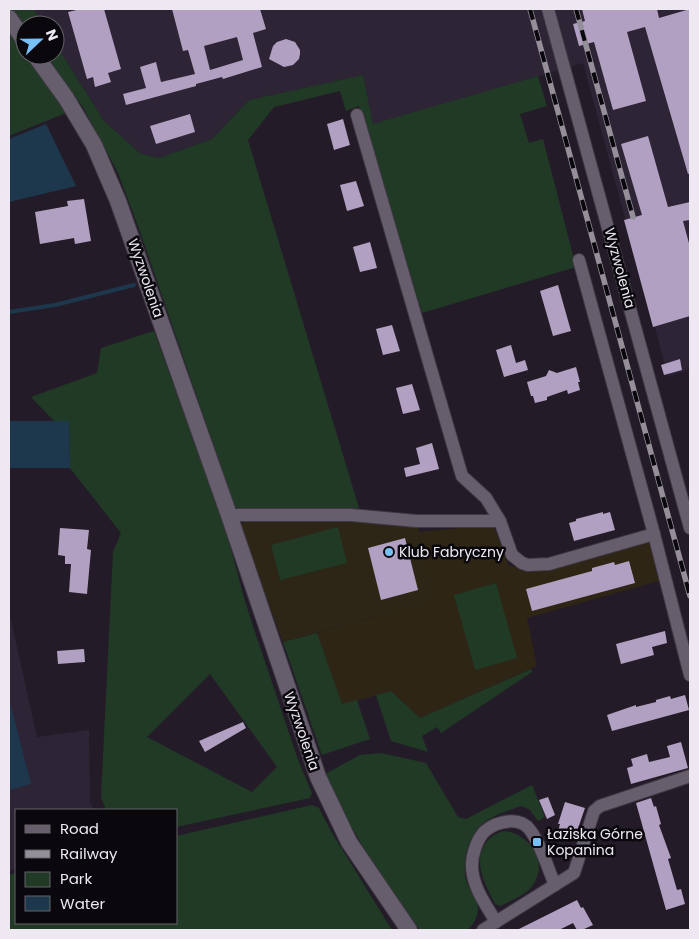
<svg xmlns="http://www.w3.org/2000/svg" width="699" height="939" font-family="Poppins,sans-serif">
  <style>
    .commercial { fill: #2d2515 }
    .built { fill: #2d2436 }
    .education { fill: #2e2515 }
    .green { fill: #213a26; fill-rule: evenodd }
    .water { fill: #1d384d }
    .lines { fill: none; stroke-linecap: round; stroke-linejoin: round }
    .stream { stroke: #1d384d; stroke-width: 4 }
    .building { fill: #b1a0c1; fill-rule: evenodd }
    .minor-casing { stroke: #3e3842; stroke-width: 14 }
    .tertiary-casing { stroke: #3e3842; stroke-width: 18 }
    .minor { stroke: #665e6d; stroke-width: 12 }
    .tertiary { stroke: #665e6d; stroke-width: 16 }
    .rail-casing { stroke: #948f99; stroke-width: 5.5 }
    .rail { stroke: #0a080d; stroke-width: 4; stroke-dasharray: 11; stroke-linecap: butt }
    .poi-dot { fill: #77bff7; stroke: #0a080d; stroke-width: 2 }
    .labels { text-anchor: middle; stroke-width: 5; stroke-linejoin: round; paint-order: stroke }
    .street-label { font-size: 14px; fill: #ede8f1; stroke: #0a080d }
    .poi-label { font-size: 14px; fill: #ede8f1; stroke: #0a080d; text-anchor: start }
  </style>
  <rect width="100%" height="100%" fill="#231c28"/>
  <path class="commercial" d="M345,518L418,526L436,600L283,642L240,525L248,520Z"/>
  <g class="built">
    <path d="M34,9H690V369L668,376L583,63L373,125L363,75L249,100L212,139L159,158L141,154L104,121L55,43V25H44Z"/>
    <path d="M9,611L37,737L89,730L90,801L94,810H16V868L9,871Z"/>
  </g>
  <path class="education" d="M493,525L509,566L544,571L649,538L659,581L527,618L537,666L420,718L391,691L342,705L317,633L435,600L418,532Z"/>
  <g class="green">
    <path d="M12,9H34L44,25H25V27Z"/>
    <path d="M9,30L66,113L9,136Z"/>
    <path d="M55,43L104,121L141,154L159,158L212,139L249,100L363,75L373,124L538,76L547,106L520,114L529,143L543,139L576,267L422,313L359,106L346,111L340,91L274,107L248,140L359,508L249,510L235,507L138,226L118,173L83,107L45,55H55Z"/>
    <path d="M154,331L226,530L244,598L254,629L298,760L312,793L310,798L176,827V810H106L101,797L113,552L121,533L70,468L69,421H54L31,397L97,373L101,348ZM210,674L277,767L252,792L147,737Z"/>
    <path d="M338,527L347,563L280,580L271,545Z"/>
    <path d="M496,583L517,658L475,670L454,595Z"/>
    <path d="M317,633L342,704L357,700L370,739L322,755L283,642Z"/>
    <path d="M531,669L532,672L441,733L437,727L422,736L428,752L391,741L376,695L391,691L420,718Z"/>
    <path d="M381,753L426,763L458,817L466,819L532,785L545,817L538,821L529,809L521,806C508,811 490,816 480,826C467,838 461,867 467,883C468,888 473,892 475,896C481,908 477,923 467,930H420L384,883L347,819L325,774L360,755Z"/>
    <path d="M312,805L319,808L332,833L392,930H9V875L16,873V923H176V836Z"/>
    <path d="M505,831C533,835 551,867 529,890C522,896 510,901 501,906L495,904C485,884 471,861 488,840C493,835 498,832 505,831Z"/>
  </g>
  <g class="water">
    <path d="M46,124L76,186L9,202V139Z"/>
    <path d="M9,421H69L70,468H9Z"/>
    <path d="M9,699L31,784L9,790Z"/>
  </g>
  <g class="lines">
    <path class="stream" d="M9,312L55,305L134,285"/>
  </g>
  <g class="building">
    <path d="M81,9H104L121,69L108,73L111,82L95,87L93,77L87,79L68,12Z"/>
    <path d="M172,9H260L266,29L253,33L262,67L223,79L222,77L196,84V86L126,105L123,94L146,88L140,67L156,62L161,82L195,74L188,50L183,51ZM237,37L243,60L210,70L204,46Z"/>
    <path d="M582,9H657L659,18L690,9V173L688,174L645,27L627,32L646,101L613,110L594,42L579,46L573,24L585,21Z"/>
    <path d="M286,39L295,42L300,50V54L299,59L293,65L284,67L269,59L273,46L277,42Z"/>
    <path d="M190,114L195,132L156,144L150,126Z"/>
    <path d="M343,119L350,145L334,150L327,124Z"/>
    <path d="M648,136L668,207L690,202V220L683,221L690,247V316L653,327L624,220L642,215L621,144Z"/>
    <path d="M356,181L364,206L347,211L340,185Z"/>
    <path d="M84,199L91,241L75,244L74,238L40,244L35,212L68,206L67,201Z"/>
    <path d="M370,242L377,268L360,272L353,247Z"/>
    <path d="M558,285L571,331L553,336L540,291Z"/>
    <path d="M392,325L400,351L383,355L376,329Z"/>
    <path d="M511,345L516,363L525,360L528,370L504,377L496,350Z"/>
    <path d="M680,359L682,370L664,375L661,365Z"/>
    <path d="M576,367L580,382H578L580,390L568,394L567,390L547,397V400L535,403L533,396H531L527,382L546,376L549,370L557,373Z"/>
    <path d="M412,384L420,410L403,414L396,388Z"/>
    <path d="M432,443L439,469L406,477L404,468L420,464L416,448Z"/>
    <path d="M603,512V514L610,512L615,530L574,541L569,523L576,521V519Z"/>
    <path d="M60,528L89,530L87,549L91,550L87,594L69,592L71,564H65V556L58,555Z"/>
    <path d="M405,538L418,590L381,600L368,548Z"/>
    <path d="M629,561L635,583L532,611L526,589L592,571V568L614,562L615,565Z"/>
    <path d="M665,631L667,643L652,647L654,655L621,664L616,644Z"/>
    <path d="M84,649L85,662L58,664L57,651Z"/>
    <path d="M685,695L689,710L612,731L607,715L636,705V707L656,702V700L670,696L671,699Z"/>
    <path d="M243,722L246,728L205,752L199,741Z"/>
    <path d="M681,742L688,768L631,784L627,768L633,766L631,759L647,754L649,762L670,757L667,746Z"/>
    <path d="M548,797L555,815L547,819L539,800Z"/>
    <path d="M651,798L654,807L656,806L661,824L659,825L671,858L668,859L677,890L681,889L685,904L666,910L636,803Z"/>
    <path d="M565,802L585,808L575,837L558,832L560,824H558Z"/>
    <path d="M577,900L581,908L583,907L593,925L582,930H577L573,923L559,930H517Z"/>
  </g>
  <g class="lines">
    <defs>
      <g id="minor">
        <path d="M548,9L690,528"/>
        <path d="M579,260L654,534L690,675"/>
        <path d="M229,515H351L416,521H500L486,498L462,476L357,115"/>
        <path d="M500,521L512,555L522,563L528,565L549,564L654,534"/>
        <path d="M496,922C486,905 472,886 472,866C472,854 477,839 485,831C497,821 520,816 530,830C541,844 548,869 555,885"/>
        <path d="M483,930L574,873L594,811L600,806L690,776"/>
      </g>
      <g id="tertiary">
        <path d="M9,18L25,41"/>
        <path d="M35,55L66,98L94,145L118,201L229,515L318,777L349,842L409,930"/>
      </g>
    </defs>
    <use href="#minor" class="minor-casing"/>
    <use href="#tertiary" class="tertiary-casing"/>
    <use href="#minor" class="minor"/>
    <use href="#tertiary" class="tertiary"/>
    <defs>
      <g id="rail">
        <path d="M530,9L690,596"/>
        <path d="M576,9L633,217"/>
      </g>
    </defs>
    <use href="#rail" class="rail-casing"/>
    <use href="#rail" class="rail"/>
  </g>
  <g class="poi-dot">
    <circle cx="389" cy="552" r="5"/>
    <rect x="532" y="837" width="10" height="10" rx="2.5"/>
  </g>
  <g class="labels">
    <g class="street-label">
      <text transform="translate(620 268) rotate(75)" y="5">Wyzwolenia</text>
      <text transform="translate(146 278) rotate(71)" y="5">Wyzwolenia</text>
      <text transform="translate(302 731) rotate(71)" y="5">Wyzwolenia</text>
    </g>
    <g class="poi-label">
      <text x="399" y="557">Klub Fabryczny</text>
      <text x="547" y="839">Łaziska Górne<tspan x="547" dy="16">Kopanina</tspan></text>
    </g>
  </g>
  <rect width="699" height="939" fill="none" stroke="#ede8f1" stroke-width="20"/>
  <rect x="15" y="809" width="162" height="115" fill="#0a080d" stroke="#656268"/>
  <rect x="25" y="825" width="25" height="8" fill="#665e6d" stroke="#656268"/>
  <text x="60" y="834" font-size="15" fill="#ede8f1">Road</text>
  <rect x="25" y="850" width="25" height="8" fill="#948f99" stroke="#656268"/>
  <text x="60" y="859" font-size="15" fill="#ede8f1">Railway</text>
  <rect x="25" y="872" width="25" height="15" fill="#213a26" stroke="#656268"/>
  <text x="60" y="884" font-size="15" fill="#ede8f1">Park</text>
  <rect x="25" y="896" width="25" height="15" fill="#1d384d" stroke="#656268"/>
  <text x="60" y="909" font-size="15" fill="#ede8f1">Water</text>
  <g transform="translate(40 40) rotate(68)"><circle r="24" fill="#0a080d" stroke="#656268"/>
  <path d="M0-4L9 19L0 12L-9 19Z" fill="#77bff7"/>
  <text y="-8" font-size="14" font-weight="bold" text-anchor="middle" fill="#ede8f1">N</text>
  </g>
</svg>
